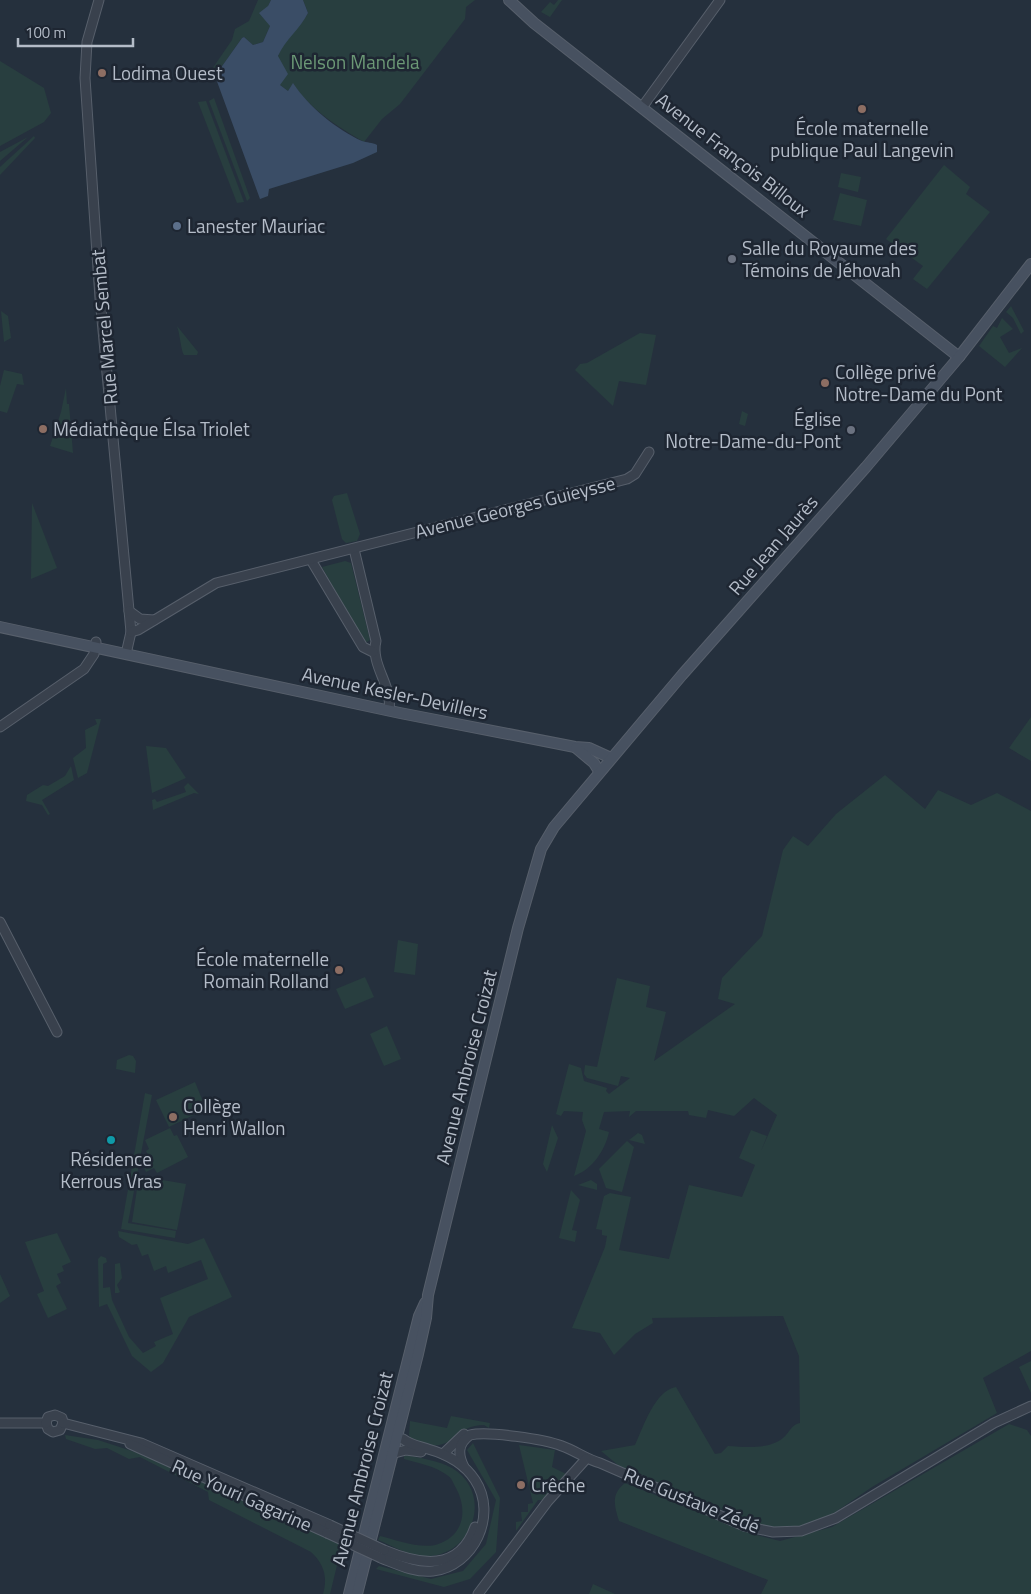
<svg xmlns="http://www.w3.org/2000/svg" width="1031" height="1594" font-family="'Titillium Web',sans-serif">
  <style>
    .green { fill: #283e3f }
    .water { fill: #3a4d66 }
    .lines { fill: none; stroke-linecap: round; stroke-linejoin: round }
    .tertiary-casing { stroke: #575f6b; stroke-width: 11 }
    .secondary-casing { stroke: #575f6b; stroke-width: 12 }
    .tertiary { stroke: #39414d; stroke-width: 9 }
    .secondary { stroke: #475160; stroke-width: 10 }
    .tertiary-bridge-casing { stroke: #575f6b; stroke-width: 11; stroke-linecap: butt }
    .tertiary-bridge { stroke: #39414d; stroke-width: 9 }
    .education-dot { fill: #8d6e63; stroke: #1e2632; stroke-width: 2 }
    .service-dot { fill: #5c6f8a; stroke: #1e2632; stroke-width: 2 }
    .worship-dot { fill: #6b7280; stroke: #1e2632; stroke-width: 2 }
    .culture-dot { fill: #0f9aa8; stroke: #1e2632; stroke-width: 2 }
    .labels { text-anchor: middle; stroke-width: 5; stroke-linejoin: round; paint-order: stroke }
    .park-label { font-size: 19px; fill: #6c9976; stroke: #1e2632 }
    .poi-label { font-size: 19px; fill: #b4bcc8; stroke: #1e2632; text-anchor: start }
    .street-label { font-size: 19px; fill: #b4bcc8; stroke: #1e2632 }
  </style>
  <rect width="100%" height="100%" fill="#25303d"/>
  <g class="green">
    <path d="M258,0H271L268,6L270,26L263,42L253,45L244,37L242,38L215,76L210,72L232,40L235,29L249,21Z"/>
    <path d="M303,0H475L466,7L465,19L400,104L382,119L364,142C337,126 311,110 293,84L288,91L280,85C280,76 277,65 278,57C280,44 301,26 308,13Z"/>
    <path d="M558,0H562L550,17L541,12L550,2L554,5Z"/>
    <path d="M0,61L44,88L51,113L44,122L0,146Z"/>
    <path d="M214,98L250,198L247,201L209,101Z"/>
    <path d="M206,101L244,202L237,203L198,102Z"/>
    <path d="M34,136L35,138L0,175V167Z"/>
    <path d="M28,137L0,161V152Z"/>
    <path d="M944,165L970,187L966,194L990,212L927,289L913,279L923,266L886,239Z"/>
    <path d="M841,173L861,177L858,192L838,187Z"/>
    <path d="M840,193L867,200L861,226L833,220Z"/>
    <path d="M1011,306L1024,331L1021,334L1013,318L1006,312Z"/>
    <path d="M1,311L8,316L11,338L4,342Z"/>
    <path d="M1002,318L1013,329L1000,337L1009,353L1022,348L1005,367L979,346L993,326L997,328Z"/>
    <path d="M177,326L198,352L197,355H184C181,351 180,334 177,326Z"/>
    <path d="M640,333L656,335L646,385L619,381L613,406L575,370L580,364L587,363Z"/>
    <path d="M4,370L22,374L24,385L17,384L7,413L0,411V386Z"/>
    <path d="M66,388L67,404H69L73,453L50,446L61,412Z"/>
    <path d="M742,411L748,414L745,426L739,424Z"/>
    <path d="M347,493L360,534L357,541L346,543L342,539L332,500L334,496Z"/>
    <path d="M32,503L57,568L31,579Z"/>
    <path d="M345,561L351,563L370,640L367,642L363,641L322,567Z"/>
    <path d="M1031,717V761L1009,748Z"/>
    <path d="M95,719H101L87,773L78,778L73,758L86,748L85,730L97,724Z"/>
    <path d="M146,746L166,748L186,778L152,793Z"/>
    <path d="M71,766L74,780L42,800L50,814L48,815L42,805L26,801L27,795L43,785L48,786L65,776Z"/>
    <path d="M885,775L925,809L938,790L971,805L997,793L1031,811V1351L983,1378L997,1413L872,1487L834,1513L801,1527L768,1528L624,1470L601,1451L635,1445C643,1428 655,1390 676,1387L715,1454L721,1453L728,1446C745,1447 768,1450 783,1438C789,1433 792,1424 800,1423L799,1356L783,1316L652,1318L653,1323L635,1334L614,1355L600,1333L572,1328L605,1247L607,1236L602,1235V1230L596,1229L604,1196L610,1193L631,1197L619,1250L669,1259L689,1185L742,1197L755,1165L739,1158L751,1130L767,1136L761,1151L777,1115L754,1098L734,1116L708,1110L706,1118L689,1115L688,1111H636L629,1117L630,1111L604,1112L599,1129L609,1132C605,1150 593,1169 574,1176L586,1131L582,1120L583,1112L564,1111L561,1116L556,1114L569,1064L581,1068L584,1081L607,1088L606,1091L609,1094L630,1078L621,1076L618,1086L587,1078L584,1074L585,1065L597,1067L617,978L650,986L646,1007L666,1012L654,1061L735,1004L718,999L722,978L762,936L783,850L793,836L808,846L836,814Z"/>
    <path d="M188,783L199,794L194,793L153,810L152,800L155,799L157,802L186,792L184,787Z"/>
    <path d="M398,940L418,944L415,975L394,972Z"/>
    <path d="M365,977L374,997L345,1009L336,989Z"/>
    <path d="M387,1026L401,1059L384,1066L370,1034Z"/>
    <path d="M129,1055L133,1056L136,1061L135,1073L116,1069L117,1060Z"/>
    <path d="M195,1082L206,1109L169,1127L156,1100Z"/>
    <path d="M145,1093L152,1095L128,1223L176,1231L175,1238L121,1229Z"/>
    <path d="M552,1125L558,1138L547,1172L543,1164Z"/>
    <path d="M170,1128L174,1136L177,1135L188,1157L157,1173L154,1168L146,1172L141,1161L149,1157L146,1151L149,1149L145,1140Z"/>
    <path d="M638,1133L642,1135L645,1144L629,1140Z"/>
    <path d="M627,1141L634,1147L622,1192L606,1188L599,1169Z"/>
    <path d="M139,1176L186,1184L177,1230L132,1222Z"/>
    <path d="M591,1180L597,1184V1190L578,1185Z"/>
    <path d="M571,1190L580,1200L572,1230L577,1231L575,1242L559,1238Z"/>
    <path d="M118,1231L188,1244L204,1238L232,1297L189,1317L163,1363L151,1372L132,1356L107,1304L99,1307L98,1259L101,1256L106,1258L107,1262L103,1264V1288L110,1287L112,1300L129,1337L143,1353L156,1346L154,1342L173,1334L160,1298L208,1279L201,1260L168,1273L166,1266L154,1271L148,1254L142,1256L137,1244L132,1245L119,1237Z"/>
    <path d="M57,1233L71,1262L62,1266L64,1271L57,1274L61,1283L56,1286L67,1309L48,1318L37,1294L44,1291L25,1242Z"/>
    <path d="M120,1263L122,1278L117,1285L120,1292L118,1293H115V1264Z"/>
    <path d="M0,1274L10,1296L0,1303Z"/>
    <path d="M1031,1361V1393L1019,1367Z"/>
    <path d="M451,1416L490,1423L489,1428L484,1425C456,1426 457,1442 439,1445C431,1447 419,1442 411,1440L409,1435L410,1421L447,1428Z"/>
    <path d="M1009,1424L1027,1430L1031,1436V1594H761L768,1580L619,1521C614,1505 611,1494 625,1483L756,1535L780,1541L832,1527Z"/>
    <path d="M65,1435L98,1440L138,1453L342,1545L330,1594H323C328,1577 324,1564 311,1552L209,1500L208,1492L140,1457L129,1459L107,1448L95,1449L66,1439Z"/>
    <path d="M473,1443L500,1498L496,1552L470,1579L444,1587L376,1569L379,1566L431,1579L463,1571L486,1544L496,1500L467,1450Z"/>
    <path d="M519,1445L555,1450L552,1467L568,1475L543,1500H538L516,1531V1522L522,1521L521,1512H528V1504L533,1503Z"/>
    <path d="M404,1455C420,1458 437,1460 452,1468C496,1494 471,1561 421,1556C407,1555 391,1545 378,1540L380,1536C397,1540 424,1551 441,1543C465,1533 467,1508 456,1488C453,1483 452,1478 447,1475C435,1466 418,1463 404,1459Z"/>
    <path d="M593,1584L615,1594H589Z"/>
  </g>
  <path class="water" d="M271,0H303L308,13C300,29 285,40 278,56L288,74L280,85L288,91L293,83C309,107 336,129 362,141C367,143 372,142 377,145V152L353,163L269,189L268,196L260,199L215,76L242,38L244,37L253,45L263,42L270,26L259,13L268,6Z"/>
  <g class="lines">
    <defs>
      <g id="tertiary">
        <path d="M99,0L87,42L85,78L100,298L131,632L126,654"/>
        <path d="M643,106L720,0"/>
        <path d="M354,549L376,641C370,665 393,686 389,710"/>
        <path d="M311,560L363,647L373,652"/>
        <path d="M129,611L140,619L154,620"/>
        <path d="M131,632L138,630L216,583L627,479L635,474L649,452"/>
        <path d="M0,727L84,669L94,654L96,642"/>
        <path d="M0,922L57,1032"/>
        <path d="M0,1423H46"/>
        <path d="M46,1423L48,1429L53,1432L60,1430L63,1423"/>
        <path d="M46,1423L48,1417L55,1415L62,1418L63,1423"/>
        <path d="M63,1423L141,1443L330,1525"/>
        <path d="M130,1444L327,1533"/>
        <path d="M443,1454L464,1434"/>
        <path d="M387,1455L406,1450L421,1452"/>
        <path d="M464,1467C458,1455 457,1444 470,1435C488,1431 544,1439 562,1446C576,1451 586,1459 600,1463L744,1526L773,1532L801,1531L836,1518L994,1423L1031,1406"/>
        <path d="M384,1550C420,1565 459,1572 475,1527"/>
        <path d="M381,1558C397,1564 414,1573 433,1571C474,1566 498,1515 475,1480C464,1463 446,1454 428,1449C419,1446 410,1445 403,1439"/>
        <path d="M478,1594L548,1501L586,1459"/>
      </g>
      <g id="secondary">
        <path d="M509,0L534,23L959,357"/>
        <path d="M0,627L400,713L575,747L589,748L611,758"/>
        <path d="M576,748L594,763L599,771"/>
        <path d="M349,1594L419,1316L425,1303"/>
        <path d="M357,1594L418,1354L426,1318L428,1295L518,928L541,849L554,827L682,675L866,467L959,357L1031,264"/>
      </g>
    </defs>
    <use href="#tertiary" class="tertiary-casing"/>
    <use href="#secondary" class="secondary-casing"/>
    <use href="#tertiary" class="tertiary"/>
    <use href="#secondary" class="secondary"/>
    <defs>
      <g id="tertiary-bridge">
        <path d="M330,1525L384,1550"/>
        <path d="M327,1533L381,1558"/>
      </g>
    </defs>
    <use href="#tertiary-bridge" class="tertiary-bridge-casing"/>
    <use href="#tertiary-bridge" class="tertiary-bridge"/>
  </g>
  <g class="education-dot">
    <circle cx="102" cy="73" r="5"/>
    <circle cx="862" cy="109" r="5"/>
    <circle cx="825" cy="383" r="5"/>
    <circle cx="43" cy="429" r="5"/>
    <circle cx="339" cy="970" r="5"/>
    <circle cx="173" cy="1117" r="5"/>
    <circle cx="521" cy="1485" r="5"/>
  </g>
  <circle class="service-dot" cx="177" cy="226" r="5"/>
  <g class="worship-dot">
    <circle cx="732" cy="259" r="5"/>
    <circle cx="851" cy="430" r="5"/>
  </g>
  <circle class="culture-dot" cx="111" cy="1140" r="5"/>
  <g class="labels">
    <g class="park-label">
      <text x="355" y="69">Nelson Mandela</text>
    </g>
    <g class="poi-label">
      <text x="112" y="80">Lodima Ouest</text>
      <text x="862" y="135" text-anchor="middle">École maternelle<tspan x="862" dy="22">publique Paul Langevin</tspan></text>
      <text x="187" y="233">Lanester Mauriac</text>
      <text x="742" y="255">Salle du Royaume des<tspan x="742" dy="22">Témoins de Jéhovah</tspan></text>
      <text x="835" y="379">Collège privé<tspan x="835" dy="22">Notre-Dame du Pont</tspan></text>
      <text x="841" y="426" text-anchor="end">Église<tspan x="841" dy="22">Notre-Dame-du-Pont</tspan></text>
      <text x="53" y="436">Médiathèque Élsa Triolet</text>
      <text x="329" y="966" text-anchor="end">École maternelle<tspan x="329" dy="22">Romain Rolland</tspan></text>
      <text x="183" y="1113">Collège<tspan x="183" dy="22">Henri Wallon</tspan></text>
      <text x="111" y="1166" text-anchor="middle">Résidence<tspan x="111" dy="22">Kerrous Vras</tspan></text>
      <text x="531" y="1492">Crêche</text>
    </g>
    <g class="street-label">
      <text transform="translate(733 155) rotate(38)" y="7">Avenue François Billoux</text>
      <text transform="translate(104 327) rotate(-95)" y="7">Rue Marcel Sembat</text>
      <text transform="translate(515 507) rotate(-14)" y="7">Avenue Georges Guieysse</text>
      <text transform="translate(773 545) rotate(-49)" y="7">Rue Jean Jaurès</text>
      <text transform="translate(395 693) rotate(12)" y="7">Avenue Kesler-Devillers</text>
      <text transform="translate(466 1067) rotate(-76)" y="7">Avenue Ambroise Croizat</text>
      <text transform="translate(362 1469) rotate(-76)" y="7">Avenue Ambroise Croizat</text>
      <text transform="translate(242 1495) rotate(24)" y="7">Rue Youri Gagarine</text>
      <text transform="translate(692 1500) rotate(22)" y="7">Rue Gustave Zédé</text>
    </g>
  </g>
  <path d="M18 38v8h115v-8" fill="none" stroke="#b4bcc8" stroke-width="2.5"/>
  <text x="25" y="38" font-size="15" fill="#b4bcc8" stroke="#1e2632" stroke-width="4" paint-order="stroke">100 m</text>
</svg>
